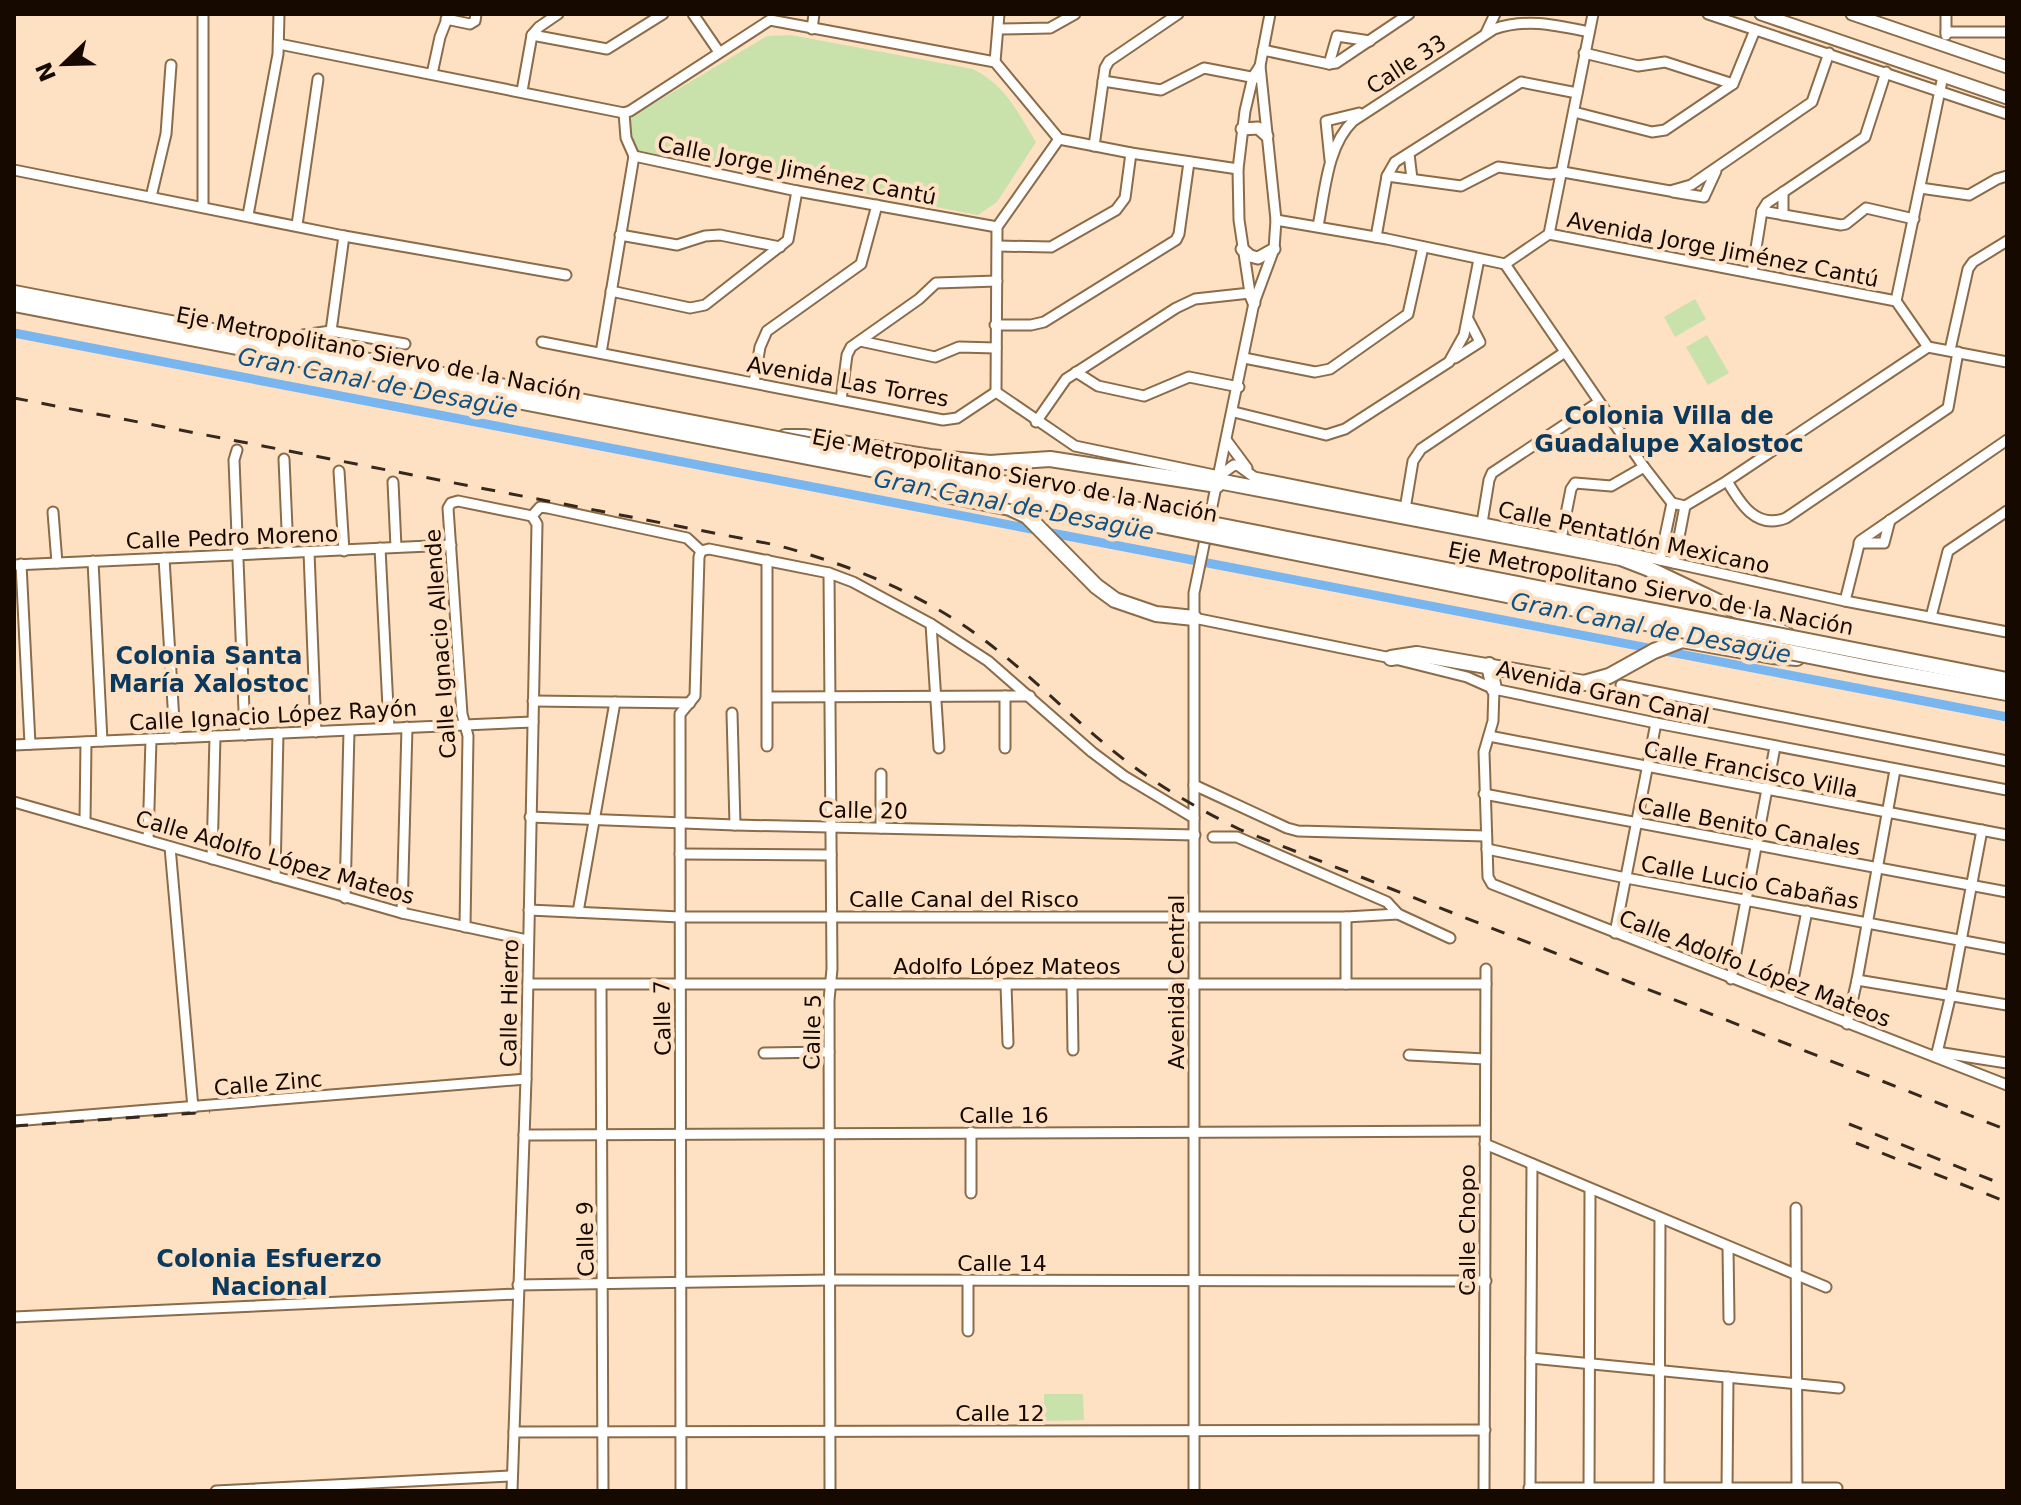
<svg xmlns="http://www.w3.org/2000/svg" width="2021" height="1505" font-family="'DejaVu Sans',sans-serif">
  <style>
    .green { fill: #c9e1ab }
    .lines { fill: none; stroke-linecap: round; stroke-linejoin: round }
    .canal { stroke: #79b6ef; stroke-width: 9 }
    .minor-casing { stroke: #8b6b48; stroke-width: 13 }
    .major-casing { stroke: #8b6b48; stroke-width: 15 }
    .highway-casing { stroke: #8b6b48; stroke-width: 18 }
    .minor { stroke: #fff; stroke-width: 9 }
    .major { stroke: #fff; stroke-width: 11 }
    .highway { stroke: #fff; stroke-width: 14 }
    .rail { stroke: #36281c; stroke-width: 3; stroke-dasharray: 14 14; stroke-linecap: butt }
    .highway-bridge-casing { stroke: #8b6b48; stroke-width: 18; stroke-linecap: butt }
    .highway-bridge { stroke: #fff; stroke-width: 14 }
    .labels { text-anchor: middle; stroke-width: 8; stroke-linejoin: round; paint-order: stroke }
    .street-label { font-size: 22px; fill: #150900; stroke: #fee1c3 }
    .water-label { font-size: 24px; font-style: italic; fill: #0e5286; stroke: #fee1c3 }
    .neighbourhood-label { font-size: 24px; font-weight: bold; fill: #0b395d; stroke: #fee1c3 }
  </style>
  <rect width="100%" height="100%" fill="#fee1c3"/>
  <g class="green">
    <path d="M791,35L973,69C1006,86 1017,111 1036,142L997,202L978,215L635,150L627,127L633,116L767,36Z"/>
    <path d="M1695,299L1706,319L1675,337L1664,317Z"/>
    <path d="M1707,335L1729,373L1708,385L1686,347Z"/>
    <path d="M1083,1394L1084,1420L1044,1421V1394Z"/>
  </g>
  <g class="lines">
    <path class="canal" d="M14,333C678,462 1343,585 2007,717"/>
    <defs>
      <g id="minor">
        <path d="M693,14L719,52"/>
        <path d="M1708,14L2007,114"/>
        <path d="M446,19L470,24L475,21L476,14"/>
        <path d="M812,29L814,14"/>
        <path d="M999,29L1050,28L1075,14"/>
        <path d="M1946,32H2007"/>
        <path d="M1486,33L1495,14"/>
        <path d="M532,35L607,49L663,14"/>
        <path d="M1946,35V14"/>
        <path d="M279,44L624,113L630,111L770,20L995,62L1059,139L1131,153L1238,169"/>
        <path d="M1263,50L1329,64L1336,63L1409,14"/>
        <path d="M1584,53L1638,66L1665,62L1733,84"/>
        <path d="M995,62L999,14"/>
        <path d="M1329,64L1337,36L1370,41"/>
        <path d="M432,74L440,37L449,14"/>
        <path d="M1103,81L1161,90L1204,68L1256,78"/>
        <path d="M522,91L532,35L539,27L558,14"/>
        <path d="M1574,112L1652,132L1665,130L1733,84L1755,30"/>
        <path d="M624,113L626,138L634,156"/>
        <path d="M1094,146L1105,68L1109,61L1178,14"/>
        <path d="M1409,154L1412,179"/>
        <path d="M634,156L797,191L997,227"/>
        <path d="M1330,160L1326,121L1359,113"/>
        <path d="M14,170L344,236L566,275"/>
        <path d="M1387,176L1461,186L1498,167L1550,174L1563,172L1670,191L1691,185L1812,102L1829,53"/>
        <path d="M1920,188L1969,195L1997,179L2007,176"/>
        <path d="M1673,192L1704,197L1716,171"/>
        <path d="M151,197L166,134L171,65"/>
        <path d="M203,207V14"/>
        <path d="M1762,211L1841,225L1846,224L1866,208L1914,219"/>
        <path d="M248,215L278,54L279,14"/>
        <path d="M1783,215V192"/>
        <path d="M1276,220L1387,239L1505,264L1549,234L1896,301L1928,347L2007,362"/>
        <path d="M297,225L318,79"/>
        <path d="M1318,226C1325,192 1327,146 1353,121L1494,29C1527,18 1555,25 1589,32"/>
        <path d="M1549,234L1593,14"/>
        <path d="M620,235L677,245L705,236L720,235L780,247"/>
        <path d="M1376,237L1387,176L1395,162L1521,82L1577,93"/>
        <path d="M998,246L1051,247L1116,210L1125,198L1131,153"/>
        <path d="M1505,264L1644,467L1672,503"/>
        <path d="M1752,273L1762,211L1767,203L1865,137L1886,72"/>
        <path d="M611,291L690,308L705,305L788,240L797,191"/>
        <path d="M1896,301L1943,76"/>
        <path d="M995,325H1031L1044,322L1176,240L1179,234L1189,162"/>
        <path d="M331,331L344,236"/>
        <path d="M303,335L331,331L405,344"/>
        <path d="M860,341L935,357L959,347L996,348"/>
        <path d="M542,342L943,420L957,418L996,392"/>
        <path d="M1950,350L1968,269L1973,262L2007,241"/>
        <path d="M601,353L634,156"/>
        <path d="M1244,358L1315,372L1330,369L1408,314L1423,247"/>
        <path d="M1455,358L1480,342L1468,319"/>
        <path d="M1076,372L1098,386L1144,396L1189,377L1239,387"/>
        <path d="M754,382L760,347L767,331L861,264L877,205"/>
        <path d="M996,392L997,227L1059,139"/>
        <path d="M996,392L1075,446L1219,476"/>
        <path d="M841,400L847,355L851,347L919,299L936,283L997,281"/>
        <path d="M1234,412L1326,435L1345,429L1449,362L1464,335L1479,259"/>
        <path d="M1036,422L1066,379L1176,308L1195,299L1250,293L1239,220L1238,169L1245,111L1253,77L1260,66L1270,14"/>
        <path d="M1227,441L1247,468"/>
        <path d="M237,450L234,460L245,735"/>
        <path d="M284,459L288,552"/>
        <path d="M339,471L344,551"/>
        <path d="M1219,476L1234,465L1239,466L1254,477L1588,544L1845,601L2007,632"/>
        <path d="M1727,481C1740,503 1756,530 1786,518L1948,408L1958,352"/>
        <path d="M393,482L396,547"/>
        <path d="M1672,503L1685,506L1727,481L1928,347"/>
        <path d="M1405,509L1413,461L1421,449L1565,352"/>
        <path d="M53,512L57,563"/>
        <path d="M532,516L540,507L548,508L687,538L701,551"/>
        <path d="M1482,523L1489,480L1492,473L1599,402"/>
        <path d="M1561,539L1571,489L1575,483L1611,486L1644,467"/>
        <path d="M1859,543H1884L1890,520"/>
        <path d="M380,548L389,728"/>
        <path d="M701,551L709,549L829,573L853,582L931,624L988,661L1092,752L1124,776L1194,818"/>
        <path d="M309,552L316,732"/>
        <path d="M164,558L175,738"/>
        <path d="M767,560V746"/>
        <path d="M1660,560L1672,503"/>
        <path d="M93,561L102,741"/>
        <path d="M1674,563L1685,506"/>
        <path d="M21,564L30,744"/>
        <path d="M14,565L451,545"/>
        <path d="M829,573L832,969L829,1000L830,1491"/>
        <path d="M1845,601L1860,541L2007,440"/>
        <path d="M1931,617L1948,551L2007,511"/>
        <path d="M1194,618L1391,658L1467,677L1494,689L1656,723L2007,790"/>
        <path d="M931,624L939,748"/>
        <path d="M1621,685L2007,761"/>
        <path d="M1494,689L1493,721L1484,752L1488,877L1492,884L2007,1085"/>
        <path d="M1005,696V748"/>
        <path d="M768,697L1030,696"/>
        <path d="M533,701L690,703"/>
        <path d="M732,713L735,825"/>
        <path d="M1489,736L2007,835"/>
        <path d="M14,745L533,722"/>
        <path d="M1194,785L1287,828L1298,831L1486,836"/>
        <path d="M1484,794L2007,892"/>
        <path d="M14,802L402,913L527,940"/>
        <path d="M530,817L735,825L1195,835"/>
        <path d="M85,822L86,742"/>
        <path d="M881,828V774"/>
        <path d="M1213,837H1237L1387,902L1398,914L1450,938"/>
        <path d="M148,840L151,739"/>
        <path d="M170,847L193,1108"/>
        <path d="M1487,849L1626,878L2007,949"/>
        <path d="M680,854L831,855"/>
        <path d="M212,859L215,736"/>
        <path d="M275,877L278,733"/>
        <path d="M345,898L349,731"/>
        <path d="M529,910L680,917H1346L1398,914"/>
        <path d="M578,912L615,702"/>
        <path d="M402,913L407,727"/>
        <path d="M1346,917V984"/>
        <path d="M465,927L468,736L462,714L448,508L451,503L458,501L532,516"/>
        <path d="M1615,933L1656,723"/>
        <path d="M1731,979L1775,747"/>
        <path d="M1857,980L2007,1005"/>
        <path d="M528,984H1486"/>
        <path d="M1072,984L1073,1050"/>
        <path d="M1006,985L1008,1043"/>
        <path d="M601,986L603,1491"/>
        <path d="M1789,1000L1807,911"/>
        <path d="M1847,1024L1857,980L1895,770"/>
        <path d="M1937,1052L2007,1063"/>
        <path d="M764,1053L829,1052"/>
        <path d="M1409,1055L1485,1059"/>
        <path d="M1936,1057L1951,994L1982,830"/>
        <path d="M14,1121L526,1079"/>
        <path d="M971,1132V1193"/>
        <path d="M524,1135C844,1136 1164,1132 1485,1131"/>
        <path d="M1485,1144L1826,1287"/>
        <path d="M1796,1208L1797,1491"/>
        <path d="M1728,1247L1729,1319"/>
        <path d="M968,1282V1331"/>
        <path d="M518,1285L830,1280L1486,1281"/>
        <path d="M14,1317L518,1294"/>
        <path d="M1531,1358L1839,1388"/>
        <path d="M514,1432L1485,1430"/>
        <path d="M1529,1488H1837"/>
        <path d="M216,1491L512,1476"/>
        <path d="M512,1491L526,1079L537,524L532,516"/>
        <path d="M681,1491L680,714L695,696L699,557L701,551"/>
        <path d="M1194,1491V593L1254,303L1274,249L1276,220L1260,66"/>
        <path d="M1484,1491L1486,969"/>
        <path d="M1530,1491L1532,1164"/>
        <path d="M1589,1491L1590,1191"/>
        <path d="M1659,1491L1660,1219"/>
        <path d="M1727,1491L1728,1377"/>
      </g>
      <g id="major">
        <path d="M1761,14L2007,98"/>
        <path d="M1852,14L2007,67"/>
        <path d="M1242,129L1258,128L1267,136"/>
        <path d="M1242,249L1250,256L1258,258L1274,249"/>
        <path d="M1250,293L1254,303"/>
      </g>
      <g id="highway">
        <path d="M785,437H804L930,457L990,463L1050,459L1217,485"/>
        <path d="M917,480L946,495L1010,508L1027,516L1096,586L1115,600L1156,614L1194,618"/>
        <path d="M1218,481L1621,558L1647,568L1786,634"/>
        <path d="M1391,658L1417,654L1584,683L1609,676L1654,651L1682,640L1772,656L1797,658"/>
        <path d="M1489,665L1494,689"/>
      </g>
    </defs>
    <use href="#minor" class="minor-casing"/>
    <use href="#major" class="major-casing"/>
    <use href="#highway" class="highway-casing"/>
    <use href="#minor" class="minor"/>
    <use href="#major" class="major"/>
    <use href="#highway" class="highway"/>
    <g class="rail">
      <path d="M14,398L776,545C847,564 916,591 976,634C1029,672 1074,721 1126,761C1162,788 1200,810 1241,830L2007,1130"/>
      <path d="M1849,1124L2007,1186"/>
      <path d="M14,1126L210,1112"/>
      <path d="M1856,1143L2007,1202"/>
    </g>
    <defs>
      <g id="highway-bridge">
        <path d="M14,293L772,438L2007,680"/>
        <path d="M14,304L1078,509L1875,669L2007,693"/>
      </g>
    </defs>
    <use href="#highway-bridge" class="highway-bridge-casing"/>
    <use href="#highway-bridge" class="highway-bridge"/>
  </g>
  <g class="labels">
    <g class="street-label">
      <text transform="translate(1406 64) rotate(-33)" y="8">Calle 33</text>
      <text transform="translate(797 170) rotate(11)" y="8">Calle Jorge Jiménez Cantú</text>
      <text transform="translate(1723 249) rotate(11)" y="8">Avenida Jorge Jiménez Cantú</text>
      <text transform="translate(379 353) rotate(11)" y="8">Eje Metropolitano Siervo de la Nación</text>
      <text transform="translate(848 381) rotate(10)" y="8">Avenida Las Torres</text>
      <text transform="translate(1015 475) rotate(11)" y="8">Eje Metropolitano Siervo de la Nación</text>
      <text transform="translate(232 537) rotate(-2)" y="8">Calle Pedro Moreno</text>
      <text transform="translate(1634 537) rotate(12)" y="8">Calle Pentatlón Mexicano</text>
      <text transform="translate(1651 588) rotate(11)" y="8">Eje Metropolitano Siervo de la Nación</text>
      <text transform="translate(440 644) rotate(-94)" y="8">Calle Ignacio Allende</text>
      <text transform="translate(1603 692) rotate(13)" y="8">Avenida Gran Canal</text>
      <text transform="translate(273 715) rotate(-3)" y="8">Calle Ignacio López Rayón</text>
      <text transform="translate(1751 769) rotate(11)" y="8">Calle Francisco Villa</text>
      <text transform="translate(863 810) rotate(1)" y="8">Calle 20</text>
      <text transform="translate(1749 826) rotate(11)" y="8">Calle Benito Canales</text>
      <text transform="translate(275 857) rotate(16)" y="8">Calle Adolfo López Mateos</text>
      <text transform="translate(1750 882) rotate(10)" y="8">Calle Lucio Cabañas</text>
      <text x="964" y="907">Calle Canal del Risco</text>
      <text x="1007" y="974">Adolfo López Mateos</text>
      <text transform="translate(1755 968) rotate(21)" y="8">Calle Adolfo López Mateos</text>
      <text transform="translate(1176 982) rotate(-90)" y="8">Avenida Central</text>
      <text transform="translate(509 1003) rotate(-89)" y="8">Calle Hierro</text>
      <text transform="translate(662 1018) rotate(-91)" y="8">Calle 7</text>
      <text transform="translate(812 1032) rotate(-89)" y="8">Calle 5</text>
      <text transform="translate(268 1083) rotate(-5)" y="8">Calle Zinc</text>
      <text x="1004" y="1123">Calle 16</text>
      <text transform="translate(1467 1230) rotate(-90)" y="8">Calle Chopo</text>
      <text transform="translate(585 1239) rotate(-91)" y="8">Calle 9</text>
      <text x="1002" y="1271">Calle 14</text>
      <text x="1000" y="1421">Calle 12</text>
    </g>
    <g class="water-label">
      <text transform="translate(378 383) rotate(11)" y="8">Gran Canal de Desagüe</text>
      <text transform="translate(1014 505) rotate(11)" y="8">Gran Canal de Desagüe</text>
      <text transform="translate(1651 628) rotate(11)" y="8">Gran Canal de Desagüe</text>
    </g>
    <g class="neighbourhood-label">
      <text x="1669" y="424">Colonia Villa de<tspan x="1669" dy="28">Guadalupe Xalostoc</tspan></text>
      <text x="209" y="664">Colonia Santa<tspan x="209" dy="28">María Xalostoc</tspan></text>
      <text x="269" y="1267">Colonia Esfuerzo<tspan x="269" dy="28">Nacional</tspan></text>
    </g>
  </g>
  <rect width="2021" height="1505" fill="none" stroke="#150900" stroke-width="32"/>
  <g transform="translate(64 64) rotate(247)" stroke="#fee1c3" stroke-width="6" paint-order="stroke">
  <path d="M0-6L14 30L0 20L-14 30Z" fill="#150900"/>
  <text y="-12" font-size="22" font-weight="bold" text-anchor="middle" fill="#150900">N</text>
  </g>
</svg>
